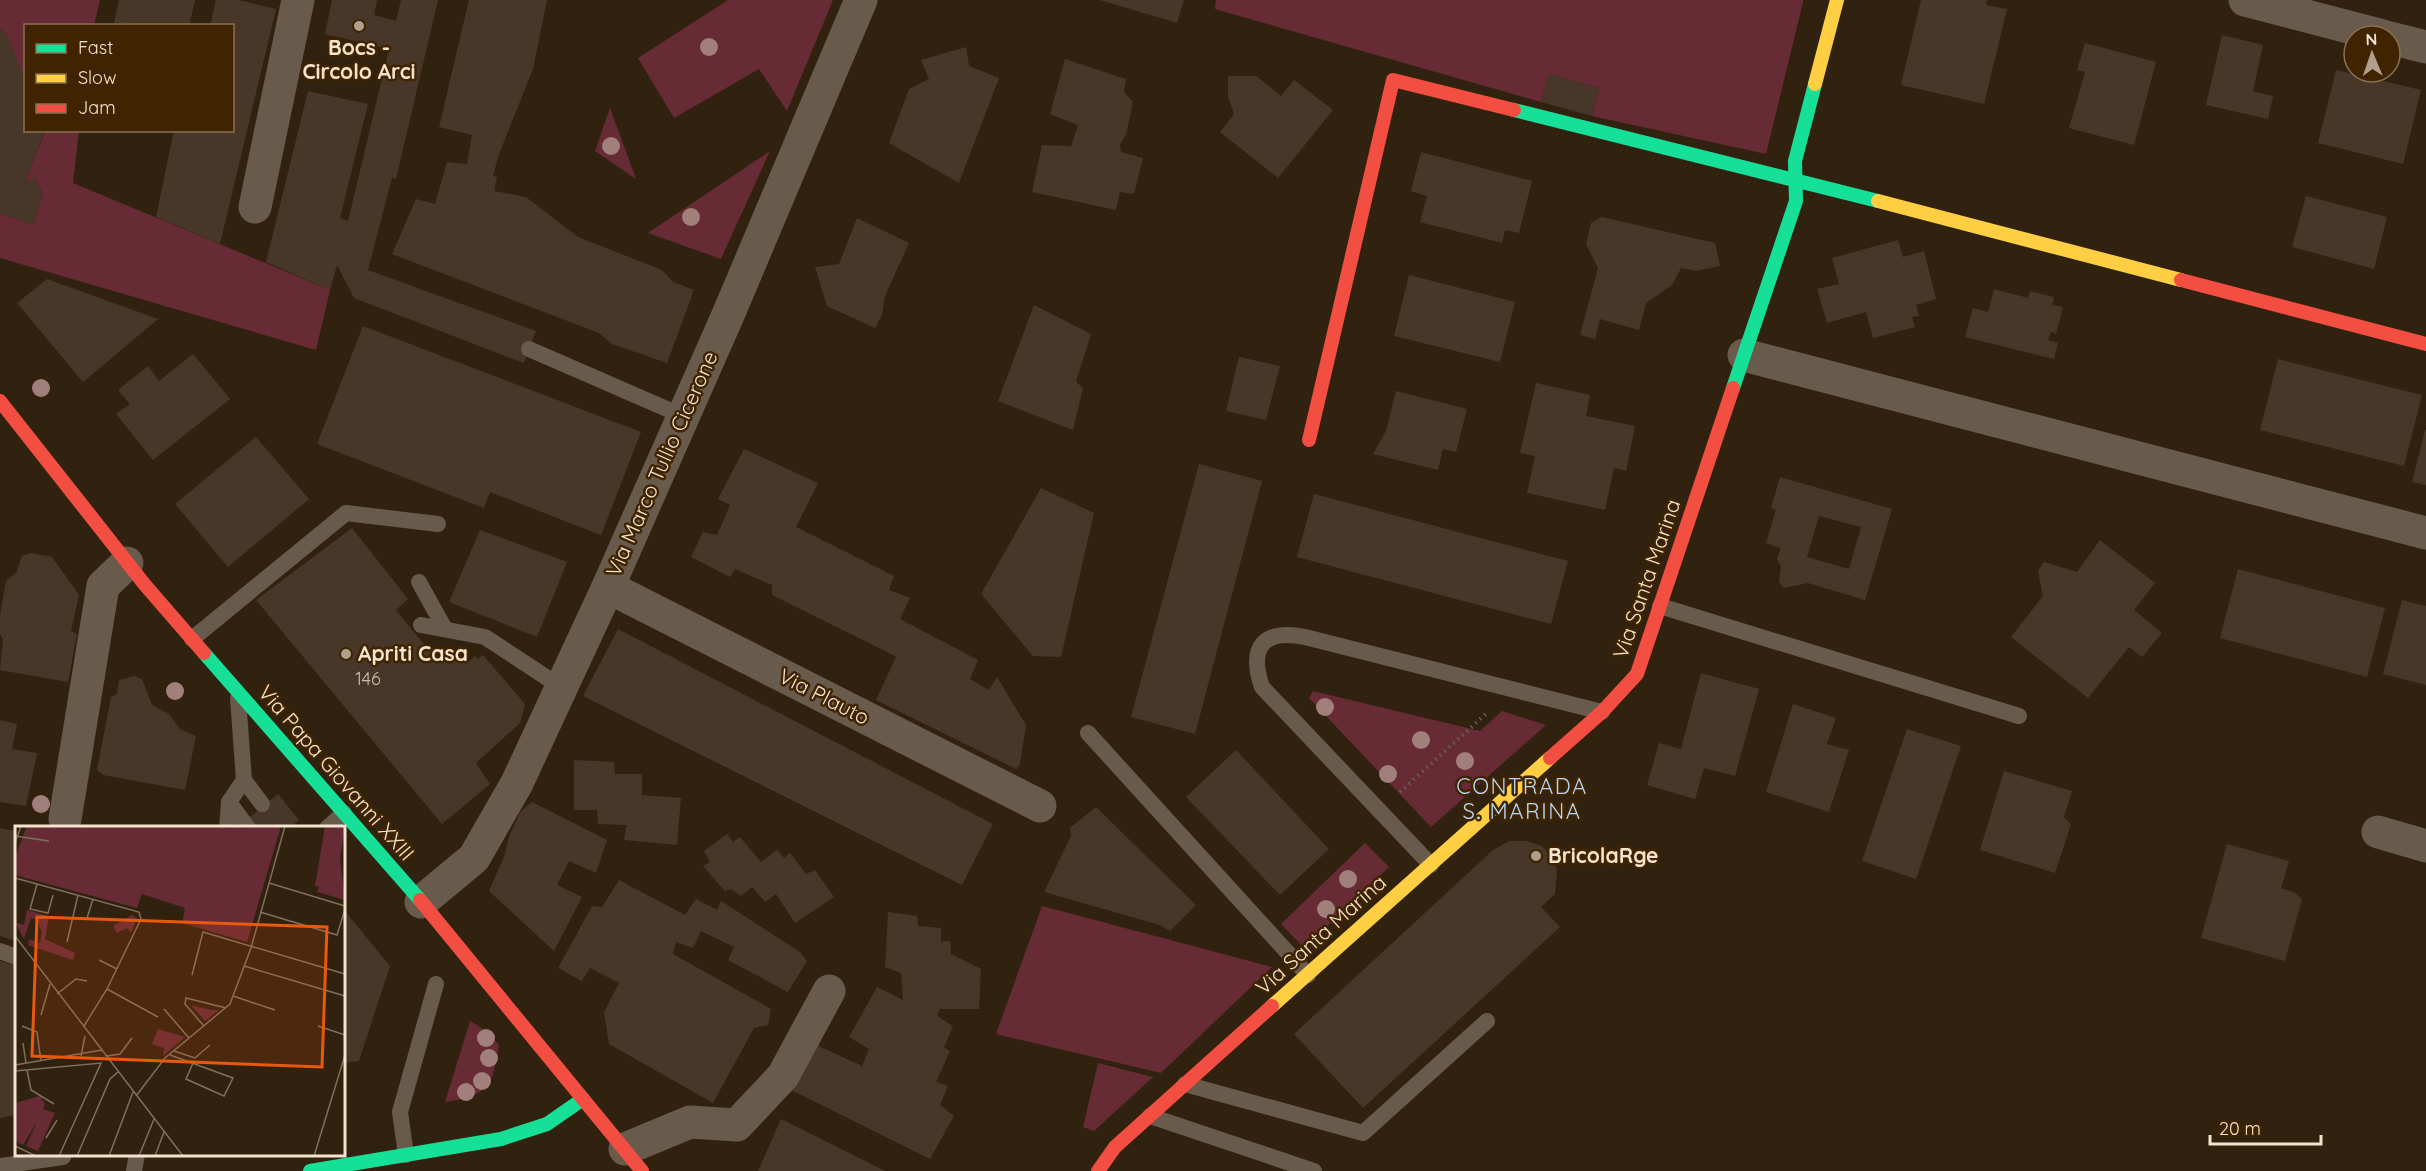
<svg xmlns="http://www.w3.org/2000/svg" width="2426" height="1171" font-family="Quicksand,sans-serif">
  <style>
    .green { fill: #672b36 }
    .building { fill: #483729; fill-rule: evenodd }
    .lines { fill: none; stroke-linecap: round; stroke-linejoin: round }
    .path { stroke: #6a5f52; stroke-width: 4; stroke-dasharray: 1.5 4.5; stroke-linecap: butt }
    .lane { stroke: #685b4c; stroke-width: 16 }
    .street { stroke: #685b4c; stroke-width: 33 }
    .fast { stroke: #16e098; stroke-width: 14 }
    .slow { stroke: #ffcf43; stroke-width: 14 }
    .jam { stroke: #f24e42; stroke-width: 14 }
    .tree { fill: #a17f7a }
    .poi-dot { fill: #b09f8c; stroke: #402400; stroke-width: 2 }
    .labels { text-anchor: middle; stroke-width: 5; stroke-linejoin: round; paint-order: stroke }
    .number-label { font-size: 18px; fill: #cab8a6 }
    .poi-label { font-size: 21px; font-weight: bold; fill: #f5e3cf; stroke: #402400; text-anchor: start }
    .street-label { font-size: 21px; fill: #f5e3cf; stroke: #402400 }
    .neighbourhood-label { font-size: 22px; letter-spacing: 1.5px; fill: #b4d6f8; stroke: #402400 }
    .inset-road { fill: none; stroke: #7f6f5c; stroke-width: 1.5 }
    .view { fill: #e8590c; fill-opacity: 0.15; stroke: #e8590c; stroke-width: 3 }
    .inset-edge { fill: none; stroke: #f5e3cf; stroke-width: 3 }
  </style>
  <rect width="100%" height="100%" fill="#31220f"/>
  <g class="green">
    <path d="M0,0H100L94,25L26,26L25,81L5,31L0,29Z"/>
    <path d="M728,0H833L787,111L759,69L674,118L638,58Z"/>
    <path d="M1216,0H1803V2L1766,154L1592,116L1599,88L1549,74L1541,102L1215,9Z"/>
    <path d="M610,108L636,179L595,151Z"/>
    <path d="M45,131H79L73,183L330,290L316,350L0,258V213L33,225L43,194L35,177L25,182Z"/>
    <path d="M770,151L721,259L648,233Z"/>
    <path d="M1313,691L1480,731L1502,711L1546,725L1431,827L1309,698Z"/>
    <path d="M1365,843L1389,867L1304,948L1281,924Z"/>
    <path d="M1042,906L1272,967L1161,1073L996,1034Z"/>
    <path d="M470,1021L486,1031L499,1045C492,1087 489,1095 445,1102Z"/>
    <path d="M1098,1063L1153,1077L1094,1131L1083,1127Z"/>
  </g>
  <g class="building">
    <path d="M119,0H195L189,26L114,23Z"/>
    <path d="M216,0H238L276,9L220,244L156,217L174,130H232V26H210Z"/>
    <path d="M332,0H377L374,15L396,21L401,0H438L396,179L392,178L368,270L536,331L524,363L354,298L337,265L330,290L266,262L308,91L368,104L340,218L348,221L389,49L325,34Z"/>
    <path d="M469,0H547L533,69L499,154L493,176L497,177L494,191L526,197L578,237L662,270L673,282L694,290L667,363L612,344L599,333L392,254L416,199L435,204L447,162L467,164L472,135L439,127Z"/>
    <path d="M1100,0H1184L1177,23Z"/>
    <path d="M1921,0H1987L1986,5L2007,9L1984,104L1901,85Z"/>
    <path d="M0,29L5,31L26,81V130H45L25,182L35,177L43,194L33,225L0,213Z"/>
    <path d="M2222,35L2263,45L2253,91L2273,96L2268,119L2206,105Z"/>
    <path d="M2085,43L2156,62L2134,145L2069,128L2085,72L2077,70Z"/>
    <path d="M966,47L969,66L999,78L959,183L889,143L909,89L929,79L921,60Z"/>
    <path d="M1065,59L1126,79L1124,92L1133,102L1126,135L1120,144L1121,152L1143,158L1134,194L1120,192L1116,210L1032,192L1042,145L1071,146L1078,125L1050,114Z"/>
    <path d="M2336,70L2421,90L2403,164L2318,143Z"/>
    <path d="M1549,74L1599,88L1592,116L1541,102Z"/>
    <path d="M1228,76H1256L1281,96L1294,80L1333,110L1278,178L1220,132L1234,114L1228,96Z"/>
    <path d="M1421,152L1532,181L1519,233L1505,230L1502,243L1420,222L1427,196L1411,191Z"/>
    <path d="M2306,196L2387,217L2374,269L2292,247Z"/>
    <path d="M1602,217L1715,243L1720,266L1696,271L1681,268L1672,285L1646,303L1639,330L1600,319L1595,339L1580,335L1598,268L1586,244L1591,223Z"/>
    <path d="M857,218L909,243L885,296L882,315L875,328L827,306L815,267L839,264Z"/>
    <path d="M1898,240L1903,257L1924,251L1936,299L1916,305L1919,316L1912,317L1915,327L1873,338L1866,312L1827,323L1817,289L1839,284L1832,258Z"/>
    <path d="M1409,275L1515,302L1500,362L1394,336Z"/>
    <path d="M47,279L158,319L83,382L17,303Z"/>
    <path d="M1994,289L2028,298L2030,291L2054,297L2052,305L2063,307L2056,334L2051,332L2048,340L2058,343L2054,359L1965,337L1973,308L1988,312Z"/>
    <path d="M1034,305L1091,334L1076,382L1083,388L1073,430L998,401Z"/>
    <path d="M363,326L641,432L601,535L490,492L484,508L317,444Z"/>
    <path d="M193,354L230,399L153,460L116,414L130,404L118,390L148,366L159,381Z"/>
    <path d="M1239,357L1280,366L1266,420L1226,411Z"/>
    <path d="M2278,359L2422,395L2404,466L2260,430Z"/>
    <path d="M1536,383L1590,395L1586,416L1635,426L1626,471L1614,468L1605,510L1527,493L1535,456L1520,453Z"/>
    <path d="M1396,391L1467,409L1456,452L1443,449L1438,470L1373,454L1386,431Z"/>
    <path d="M2425,430H2426V485L2412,482Z"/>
    <path d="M256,437L309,499L228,567L175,504Z"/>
    <path d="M744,449L818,483L796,527L894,576L889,590L910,598L900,619L978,660L970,679L989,690L997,677L1026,725L1020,764L1016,769L876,700L896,657L893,655L772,595V585L735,569L730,577L691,557L703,532L717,535L730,505L718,499Z"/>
    <path d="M1199,464L1262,481L1195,734L1131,717Z"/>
    <path d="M1780,477L1892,509L1865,600L1808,583L1784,588L1779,582L1781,567L1777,559L1781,548L1766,543L1776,510L1771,508ZM1819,516L1861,527L1849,569L1807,557Z"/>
    <path d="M1041,488L1094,513L1061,657L1033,656L981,594Z"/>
    <path d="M1314,494L1568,561L1551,624L1297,557Z"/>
    <path d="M352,528L408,599L396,610L436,659L448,651L454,661L468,662L475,656L478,659L483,655L525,704L520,723L476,763L490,784L442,824L256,600Z"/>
    <path d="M480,530L567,562L537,637L449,602Z"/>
    <path d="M2100,540L2155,583L2134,610L2162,633L2142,657L2129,647L2088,698L2011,637L2043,596L2038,571L2044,562L2077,572Z"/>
    <path d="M30,553L52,557L79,595L71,631L77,634L68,682L0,670L3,639L0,634V616L6,581L16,573L22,556Z"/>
    <path d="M2238,569L2385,608L2367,677L2220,638Z"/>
    <path d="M2402,600L2426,606V685L2383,674Z"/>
    <path d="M618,629L993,824L962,885L583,696Z"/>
    <path d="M1701,673L1759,689L1735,776L1704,768L1695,799L1647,785L1659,743L1681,749Z"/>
    <path d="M134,676L142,679L152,705L169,714L180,729L196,736L185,790L103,775L97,770L111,697L117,694L119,680Z"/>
    <path d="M1793,704L1836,718L1827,744L1849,750L1829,812L1766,792Z"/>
    <path d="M0,720L17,724L12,749L37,753L26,806L0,802Z"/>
    <path d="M1907,729L1961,746L1916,879L1862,861Z"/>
    <path d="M1236,750L1329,849L1280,895L1186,797Z"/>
    <path d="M574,760L614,762L615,774H642V795L681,798L677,845L624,840L627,825L598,824L597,810H574Z"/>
    <path d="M2004,771L2072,791L2064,817L2071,824L2055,873L1980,850Z"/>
    <path d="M278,794L299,820L289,828H252L246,820Z"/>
    <path d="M532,802L607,840L596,873L569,861L557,885L582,897L554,951L489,891L504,857L510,834L521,811Z"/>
    <path d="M1096,807L1196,905L1170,931L1160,925L1044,892L1071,836L1070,828Z"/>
    <path d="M0,828L16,831V941L0,936Z"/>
    <path d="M727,834L733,842L740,837L761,862L777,850L784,858L790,853L806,874L815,870L834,897L795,923L776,894L765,902L752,887L741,896L731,889L725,891L703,866L710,862L704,851Z"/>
    <path d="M1509,841H1526L1542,846L1554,859L1557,871L1555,894L1541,907L1560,927L1363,1108L1294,1034L1493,850Z"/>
    <path d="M2227,844L2289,861L2281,888L2294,892L2302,899L2285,961L2201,938Z"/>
    <path d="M619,880L685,915L696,899L717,910L721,901L800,952L807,961L788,992L728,960L734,947L701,931L693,948L676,942L673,954L771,1009L768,1025L754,1028L713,1103L609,1044L604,1012L619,983L590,968L582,981L558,968L592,906L602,907Z"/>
    <path d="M344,910L390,966L359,1061L344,1063Z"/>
    <path d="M888,912L917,916L918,926L941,928V942L950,941L951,954L981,969L979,1009H940L937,1016L953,1026L944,1047L950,1051L936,1082L948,1086L940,1105L954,1116L930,1159L785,1087L810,1042L862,1066L869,1049L849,1037L877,987L903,1000L901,973L885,967Z"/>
    <path d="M0,961L16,966V1115L0,1118Z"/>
    <path d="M781,1119L885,1171H758Z"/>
  </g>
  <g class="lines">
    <path class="path" d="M1400,792L1488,712"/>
    <g class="lane">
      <path d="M529,349L683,416"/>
      <path d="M419,582L445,629"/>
      <path d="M1660,606L2019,716"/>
      <path d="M421,625L485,637L561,687"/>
      <path d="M192,639L346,513L438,524"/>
      <path d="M238,698L244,780"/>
      <path d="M1088,733L1308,975"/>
      <path d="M227,828L229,802"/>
      <path d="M248,828L229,802L244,780L262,804"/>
      <path d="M327,828L344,813"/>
      <path d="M1431,865L1262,687C1248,646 1264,629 1305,637L1602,712"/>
      <path d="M0,951L16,957"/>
      <path d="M1185,1084L1363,1133L1487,1021"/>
      <path d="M1150,1116L1314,1171"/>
      <path d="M406,1155L400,1112L436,984"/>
      <path d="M0,1166L63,1157"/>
      <path d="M134,1171L137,1154"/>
    </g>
    <g class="street">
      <path d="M2245,0L2383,36"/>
      <path d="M2390,38L2426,47"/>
      <path d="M255,207L298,0"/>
      <path d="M1744,355L2426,533"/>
      <path d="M608,587L1040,806"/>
      <path d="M65,819L103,586L127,563"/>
      <path d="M2378,832L2426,846"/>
      <path d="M421,902L474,858L517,783L608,587L728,315L861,0"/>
      <path d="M625,1149L690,1122L737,1125L783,1076L829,991"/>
    </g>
    <g class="fast">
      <path d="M1514,110L1878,201"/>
      <path d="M1733,388L1796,201L1795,161L1815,84"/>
      <path d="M204,653L420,900"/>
      <path d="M310,1171L501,1139L547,1124L583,1099"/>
    </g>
    <g class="slow">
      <path d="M1815,84L1837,0"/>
      <path d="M1878,201L2181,280"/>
      <path d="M1272,1006L1550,758"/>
    </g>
    <g class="jam">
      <path d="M2181,280L2426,344"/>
      <path d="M0,401L145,585L204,653"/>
      <path d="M1309,440L1393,80L1514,110"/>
      <path d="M1550,758L1602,712L1637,674L1733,388"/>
      <path d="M420,900L642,1171"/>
      <path d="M1098,1171L1115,1147L1272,1006"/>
    </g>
  </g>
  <g class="tree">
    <circle cx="709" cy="47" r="9"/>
    <circle cx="611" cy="146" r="9"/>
    <circle cx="691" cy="217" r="9"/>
    <circle cx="41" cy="388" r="9"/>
    <circle cx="175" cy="691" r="9"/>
    <circle cx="1325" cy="707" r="9"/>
    <circle cx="1421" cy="740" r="9"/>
    <circle cx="1465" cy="761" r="9"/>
    <circle cx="1388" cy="774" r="9"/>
    <circle cx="41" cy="804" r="9"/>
    <circle cx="1348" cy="879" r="9"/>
    <circle cx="1326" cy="909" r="9"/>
    <circle cx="486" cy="1038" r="9"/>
    <circle cx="489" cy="1058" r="9"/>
    <circle cx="482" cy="1081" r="9"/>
    <circle cx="466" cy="1092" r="9"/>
  </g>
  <g class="poi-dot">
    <circle cx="359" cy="26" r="6"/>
    <circle cx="346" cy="654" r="6"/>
    <circle cx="1536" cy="856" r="6"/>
  </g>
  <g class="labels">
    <g class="number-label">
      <text x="368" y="685">146</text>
    </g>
    <g class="poi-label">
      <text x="359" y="55" text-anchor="middle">Bocs -<tspan x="359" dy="24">Circolo Arci</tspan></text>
      <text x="358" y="661">Apriti Casa</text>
      <text x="1548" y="863">BricolaRge</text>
    </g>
    <g class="street-label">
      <text transform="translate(662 464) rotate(-66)" y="7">Via Marco Tullio Cicerone</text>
      <text transform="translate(1647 579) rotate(-71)" y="7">Via Santa Marina</text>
      <text transform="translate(824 697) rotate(27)" y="7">Via Plauto</text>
      <text transform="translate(336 773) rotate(49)" y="7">Via Papa Giovanni XXIII</text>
      <text transform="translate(1321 935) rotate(-42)" y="7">Via Santa Marina</text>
    </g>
    <g class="neighbourhood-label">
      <text x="1522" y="794">CONTRADA<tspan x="1522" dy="25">S. MARINA</tspan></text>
    </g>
  </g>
  <g transform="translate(15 826)">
    <rect width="330" height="330" fill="#31220f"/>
    <path d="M12,0H266L232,116L167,97L170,82L127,68L122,82L0,49V31ZM310,0H330L325,33L330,74L302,66L304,61L300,60ZM12,84L34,90L30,113L60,127L58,134L13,119L14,113L25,117L27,106L22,94L16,92L9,113L0,96L9,99ZM117,89L122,92L116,107L112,102L102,107L98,100ZM176,179L196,184H204L190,195ZM143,203L170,211L148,230L149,222L137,218ZM25,270L30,278L28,283L40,287L23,325L11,320L22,296L8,319L0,315V277Z" fill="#672b36"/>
    <path class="inset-road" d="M0,10L34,15M0,17L6,0M0,52L124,86L126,93L92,163L69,200M254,57L330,80M22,58L15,83L33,87L38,69M245,86L322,109L330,83M72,92L78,73M0,110L168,330M52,116L63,69M84,134L102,143M229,140L330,170M177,149L188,106L330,148M92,163L143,191M42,168L61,153L72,155M218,170L260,184M149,183L174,212M26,189L35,158M7,200L22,206L26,235M189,200L170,178L171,172L211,182M303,200L330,209M8,217L11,237M159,225L180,232L195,219M155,229L218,252L209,270L171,253L178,237M66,230L70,210M92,230L105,228L117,212M0,239L87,224M12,244L16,264L39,278M0,245L86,237L44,330M121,270L150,232L215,178L236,122L270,0M31,312L42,294M0,320L21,330M62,330L95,253L103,246M94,330L118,266M124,330L139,293M140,330L149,306M299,330L330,229"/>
    <path class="view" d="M22,91L312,101L307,241L17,230Z"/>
    <rect width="330" height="330" class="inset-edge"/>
  </g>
  <rect x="24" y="24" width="210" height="108" fill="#402400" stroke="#887053" stroke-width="1.5"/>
  <rect x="36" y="44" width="30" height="9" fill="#16e098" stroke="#887053" stroke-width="1.5"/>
  <text x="78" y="54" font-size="18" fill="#f5e3cf">Fast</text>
  <rect x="36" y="74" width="30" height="9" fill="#ffcf43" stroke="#887053" stroke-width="1.5"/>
  <text x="78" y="84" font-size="18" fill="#f5e3cf">Slow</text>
  <rect x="36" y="104" width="30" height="9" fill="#f24e42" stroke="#887053" stroke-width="1.5"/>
  <text x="78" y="114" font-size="18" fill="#f5e3cf">Jam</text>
  <g transform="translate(2372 54) rotate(358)"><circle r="28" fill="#402400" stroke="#887053" stroke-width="1.5"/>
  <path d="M0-4.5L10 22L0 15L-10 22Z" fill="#b09f8c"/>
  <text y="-9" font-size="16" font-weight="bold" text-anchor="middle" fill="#f5e3cf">N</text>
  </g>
  <path d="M2210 1135v9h111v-9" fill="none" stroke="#f5e3cf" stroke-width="3"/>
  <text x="2219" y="1135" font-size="18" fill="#f5e3cf" stroke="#402400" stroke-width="4.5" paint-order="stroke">20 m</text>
</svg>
